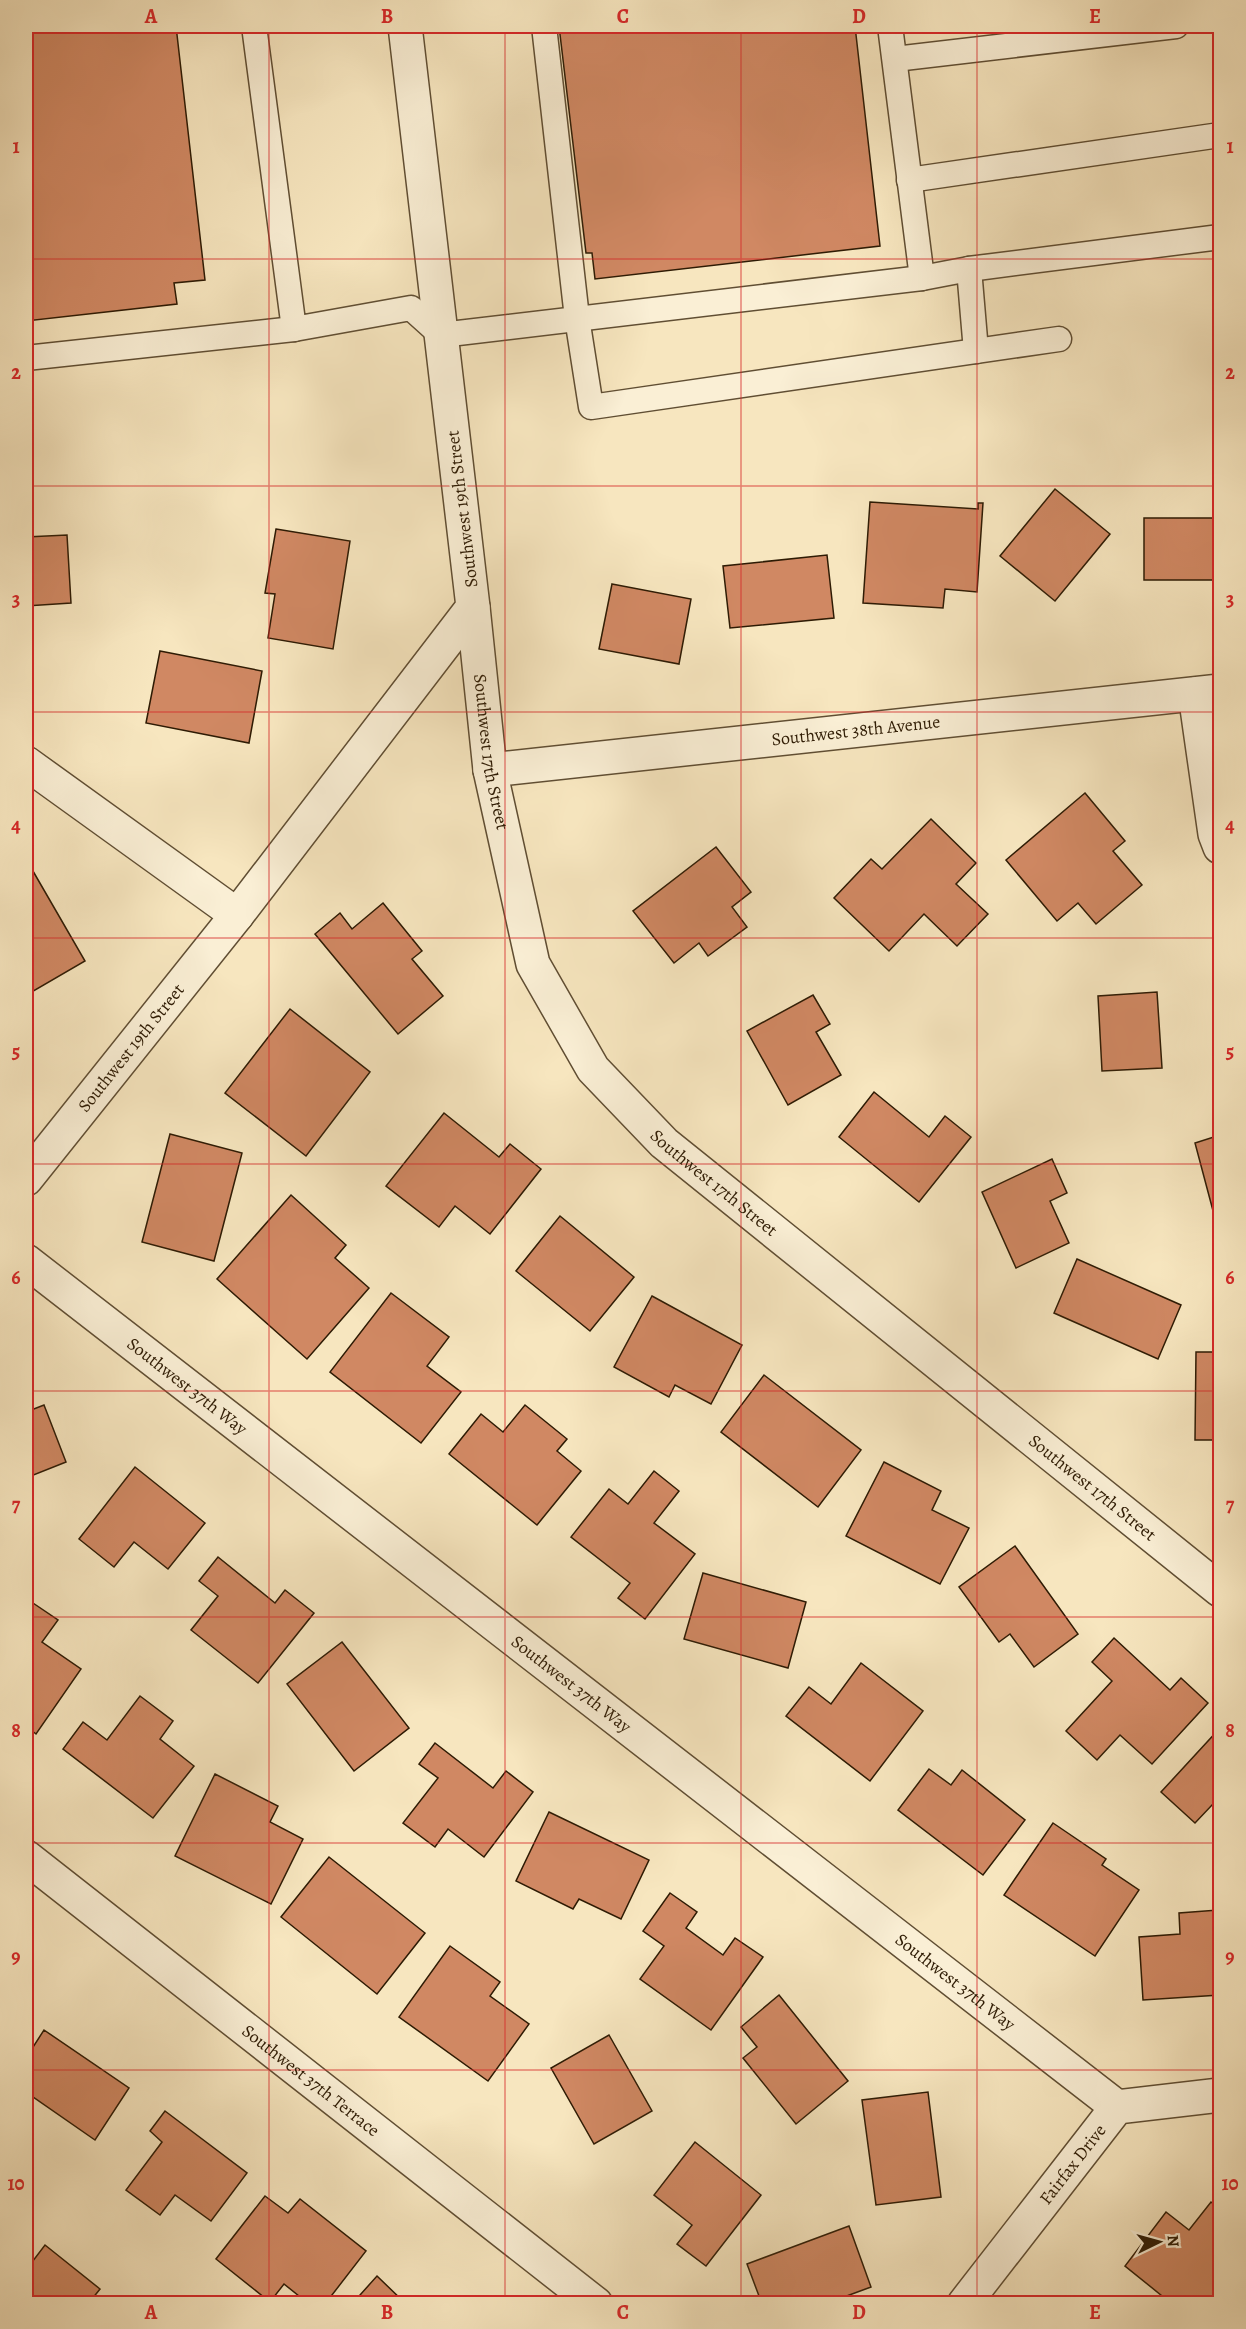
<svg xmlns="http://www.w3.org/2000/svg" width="1246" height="2329" font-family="Alegreya,serif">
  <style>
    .building { fill: #d08863; stroke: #2e1b04; stroke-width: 1.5 }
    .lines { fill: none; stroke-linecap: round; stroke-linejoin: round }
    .lane-casing { stroke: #604e33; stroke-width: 27 }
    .street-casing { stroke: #604e33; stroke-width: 36 }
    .lane { stroke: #faefd5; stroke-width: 24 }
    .street { stroke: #faefd5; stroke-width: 33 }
    .grid { fill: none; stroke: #d62828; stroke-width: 1.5; stroke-opacity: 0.55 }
    .labels { text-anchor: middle; stroke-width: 4.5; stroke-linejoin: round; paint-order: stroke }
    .street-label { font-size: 18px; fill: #2e1b04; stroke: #faefd5 }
    .neatline { fill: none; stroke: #d62828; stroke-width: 2 }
    .grid-label { font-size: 20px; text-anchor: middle; font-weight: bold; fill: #d62828 }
  </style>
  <rect width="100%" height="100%" fill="#f7e6bf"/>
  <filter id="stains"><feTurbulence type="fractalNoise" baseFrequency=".00333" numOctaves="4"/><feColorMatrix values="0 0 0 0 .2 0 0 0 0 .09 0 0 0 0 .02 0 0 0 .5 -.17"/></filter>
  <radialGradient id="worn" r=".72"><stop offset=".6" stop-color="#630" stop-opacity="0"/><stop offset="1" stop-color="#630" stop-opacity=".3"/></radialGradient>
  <g class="building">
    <path d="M26,26H176L205,280L174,283L177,304L26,321Z"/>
    <path d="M559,26H855L880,246L595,279L592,253H586Z"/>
    <path d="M1055,489L1110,534L1055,601L1000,556Z"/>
    <path d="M870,502L978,509V503H983L977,592L945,589L943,608L863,603Z"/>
    <rect x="1144" y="518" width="76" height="62"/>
    <path d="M276,529L350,541L333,649L268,638L275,594L265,593Z"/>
    <path d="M67,535L71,603L26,606V537Z"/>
    <path d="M827,555L834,618L730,628L723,566Z"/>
    <path d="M612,584L691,599L679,664L599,649Z"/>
    <path d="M160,651L262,671L249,743L146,723Z"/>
    <path d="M1085,793L1125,841L1113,851L1142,885L1096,924L1078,903L1057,921L1006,860Z"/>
    <path d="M931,819L976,863L956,884L988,914L957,946L924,914L889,951L834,898L871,859L882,869Z"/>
    <path d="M716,847L751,892L732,907L747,927L708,956L699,943L674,963L633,911Z"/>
    <path d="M26,859L85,961L30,993L26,985Z"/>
    <path d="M383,903L422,951L412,959L443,996L398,1034L315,934L340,913L352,929Z"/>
    <path d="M1157,992L1162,1068L1102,1071L1098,996Z"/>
    <path d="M813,995L830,1024L816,1032L841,1075L788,1105L747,1031Z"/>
    <path d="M290,1009L370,1072L306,1156L225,1093Z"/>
    <path d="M874,1092L929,1137L945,1116L971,1137L919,1202L839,1137Z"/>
    <path d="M444,1113L499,1157L510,1144L541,1169L490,1234L455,1206L439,1227L386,1186Z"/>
    <path d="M170,1134L242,1153L214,1261L142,1242Z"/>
    <path d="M1220,1135V1221L1216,1222L1195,1143Z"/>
    <path d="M1052,1159L1067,1193L1050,1201L1069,1243L1016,1268L982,1192Z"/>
    <path d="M291,1195L346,1245L335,1258L369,1288L307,1359L217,1279Z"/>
    <path d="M560,1216L634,1277L590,1331L516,1271Z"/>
    <path d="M1077,1259L1181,1305L1158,1359L1054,1313Z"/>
    <path d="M391,1293L449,1337L427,1366L461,1392L421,1443L330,1372Z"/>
    <path d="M652,1296L742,1345L711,1404L675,1385L669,1397L614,1367Z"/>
    <path d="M1196,1352H1220V1440H1195Z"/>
    <path d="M764,1375L861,1450L818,1507L721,1432Z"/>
    <path d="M44,1405L66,1462L26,1478V1412Z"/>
    <path d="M525,1405L567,1439L557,1451L581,1471L537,1525L449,1454L481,1414L503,1432Z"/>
    <path d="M884,1462L941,1491L932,1510L969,1528L940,1584L846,1536Z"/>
    <path d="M135,1467L205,1523L168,1569L134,1542L114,1567L79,1539Z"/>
    <path d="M654,1471L679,1491L654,1523L695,1554L645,1619L618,1598L630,1583L571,1537L609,1489L628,1504Z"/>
    <path d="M1015,1546L1078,1634L1034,1667L1010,1634L999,1642L959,1587Z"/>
    <path d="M218,1557L275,1603L285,1590L314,1613L258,1683L191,1630L218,1596L199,1581Z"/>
    <path d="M703,1573L806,1602L788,1668L684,1639Z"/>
    <path d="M27,1599L58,1620L42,1642L81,1669L36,1734L26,1726V1601Z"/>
    <path d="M1114,1638L1170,1690L1181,1678L1208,1703L1152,1764L1120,1735L1097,1760L1066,1731L1112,1681L1092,1662Z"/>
    <path d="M342,1642L409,1728L354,1771L287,1684Z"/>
    <path d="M861,1663L923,1711L870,1781L786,1716L809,1687L831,1704Z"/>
    <path d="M140,1696L173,1721L160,1739L194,1766L153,1818L63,1749L83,1722L107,1740Z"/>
    <path d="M1220,1728V1813L1212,1805L1195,1823L1161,1792Z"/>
    <path d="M435,1743L493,1788L506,1771L533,1792L484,1857L448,1829L435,1847L403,1823L438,1778L419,1764Z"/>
    <path d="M929,1769L951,1785L962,1770L1025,1820L983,1875L898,1810Z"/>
    <path d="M215,1774L278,1806L270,1822L303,1839L271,1904L175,1856Z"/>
    <path d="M549,1812L649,1860L621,1919L579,1899L573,1909L516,1881Z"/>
    <path d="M1053,1823L1106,1859L1102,1865L1139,1890L1095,1956L1004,1895Z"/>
    <path d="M329,1857L425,1933L377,1994L281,1917Z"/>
    <path d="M670,1893L697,1912L686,1928L723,1955L735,1938L763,1957L711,2030L640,1979L664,1946L643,1931Z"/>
    <path d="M1218,1910L1220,1995L1143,2000L1139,1937L1180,1934L1179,1913Z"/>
    <path d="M450,1946L500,1982L490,1996L529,2024L488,2081L399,2017Z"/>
    <path d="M779,1995L848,2081L796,2124L743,2058L757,2047L741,2027Z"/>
    <path d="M44,2030L129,2088L95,2140L26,2092V2058Z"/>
    <path d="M609,2035L652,2111L594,2144L551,2068Z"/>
    <path d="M928,2092L941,2197L876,2205L862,2100Z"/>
    <path d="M165,2111L247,2173L211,2221L175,2195L160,2215L126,2190L162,2142L150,2131Z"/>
    <path d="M695,2142L761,2195L706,2266L677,2244L692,2225L654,2195Z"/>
    <path d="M265,2196L288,2213L300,2199L366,2251L325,2304H309L284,2284L270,2302L216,2259Z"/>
    <path d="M1211,2202L1220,2209V2297L1216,2304H1172L1125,2266L1166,2212L1189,2230Z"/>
    <path d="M849,2226L871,2287L825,2304H762L747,2264Z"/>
    <path d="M45,2245L100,2289L88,2304H26V2270Z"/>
    <path d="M377,2276L406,2304H352Z"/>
    <path d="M1126,2298V2304H1093V2300Z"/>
  </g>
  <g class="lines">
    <defs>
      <g id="lane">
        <path d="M254,26L294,329L411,308L441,335L922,278L969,269L1220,237"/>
        <path d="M544,26L577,318L591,407L1059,339"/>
        <path d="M890,26L922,278"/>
        <path d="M895,59L1176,26"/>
        <path d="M909,180L1220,135"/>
        <path d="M969,269L976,351"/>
        <path d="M26,358L294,329"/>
      </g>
      <g id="street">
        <path id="s1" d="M473,607L490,770L533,964L593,1069L664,1143L1220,1590"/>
        <path d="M1195,694L1215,834L1220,847"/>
        <path d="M26,763L237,915"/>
        <path id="s2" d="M490,770L1220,691"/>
        <path id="s3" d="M26,1179L237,915L473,607L405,26"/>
        <path id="s4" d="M26,1261L1117,2107"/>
        <path id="s5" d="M26,1857L596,2304"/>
        <path id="s6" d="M964,2304L1117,2107L1220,2095"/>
      </g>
    </defs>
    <use href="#lane" class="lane-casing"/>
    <use href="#street" class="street-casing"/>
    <use href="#lane" class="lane"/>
    <use href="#street" class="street"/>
  </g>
  <path class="grid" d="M269,26V2304M505,26V2304M741,26V2304M977,26V2304M26,259H1220M26,486H1220M26,712H1220M26,938H1220M26,1164H1220M26,1391H1220M26,1617H1220M26,1843H1220M26,2070H1220"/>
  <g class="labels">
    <g class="street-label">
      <text transform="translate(462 509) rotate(-97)" y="6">Southwest 19th Street</text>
      <text dy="6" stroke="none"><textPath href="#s2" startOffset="368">Southwest 38th Avenue</textPath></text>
      <text dy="6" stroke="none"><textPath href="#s1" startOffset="146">Southwest 17th Street</textPath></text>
      <text dy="6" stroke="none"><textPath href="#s3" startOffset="168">Southwest 19th Street</textPath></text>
      <text dy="6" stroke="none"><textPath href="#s1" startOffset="650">Southwest 17th Street</textPath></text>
      <text dy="6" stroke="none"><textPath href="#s4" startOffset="204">Southwest 37th Way</textPath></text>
      <text dy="6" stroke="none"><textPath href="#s1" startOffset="1136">Southwest 17th Street</textPath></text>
      <text dy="6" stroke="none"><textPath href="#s4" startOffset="690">Southwest 37th Way</textPath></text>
      <text dy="6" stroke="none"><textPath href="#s4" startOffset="1176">Southwest 37th Way</textPath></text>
      <text dy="6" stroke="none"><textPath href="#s5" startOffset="362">Southwest 37th Terrace</textPath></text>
      <text dy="6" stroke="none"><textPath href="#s6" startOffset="177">Fairfax Drive</textPath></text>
    </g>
  </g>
  <rect width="1246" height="2329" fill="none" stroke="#f7e6bf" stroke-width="66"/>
  <g transform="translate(1159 2242) rotate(85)" stroke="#faefd5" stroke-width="4.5" paint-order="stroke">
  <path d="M0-4.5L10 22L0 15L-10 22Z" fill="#2e1b04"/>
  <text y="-9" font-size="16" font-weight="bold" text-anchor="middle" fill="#2e1b04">N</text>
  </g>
  <rect x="33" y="33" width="1180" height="2263" class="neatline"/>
  <g class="grid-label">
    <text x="151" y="23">A</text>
    <text x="387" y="23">B</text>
    <text x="623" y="23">C</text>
    <text x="859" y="23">D</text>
    <text x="1095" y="23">E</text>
    <text x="16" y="153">1</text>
    <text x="1230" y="153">1</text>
    <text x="16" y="379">2</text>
    <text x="1230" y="379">2</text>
    <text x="16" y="606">3</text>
    <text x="1230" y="606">3</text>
    <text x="16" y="832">4</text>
    <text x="1230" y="832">4</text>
    <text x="16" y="1058">5</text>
    <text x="1230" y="1058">5</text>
    <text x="16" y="1284">6</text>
    <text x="1230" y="1284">6</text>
    <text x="16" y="1511">7</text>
    <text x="1230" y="1511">7</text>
    <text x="16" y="1737">8</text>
    <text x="1230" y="1737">8</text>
    <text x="16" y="1963">9</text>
    <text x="1230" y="1963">9</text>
    <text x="16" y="2190">10</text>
    <text x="1230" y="2190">10</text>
    <text x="151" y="2319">A</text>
    <text x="387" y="2319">B</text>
    <text x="623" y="2319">C</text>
    <text x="859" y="2319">D</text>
    <text x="1095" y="2319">E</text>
  </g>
  <rect width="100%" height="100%" filter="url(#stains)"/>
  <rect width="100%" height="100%" fill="url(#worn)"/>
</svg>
